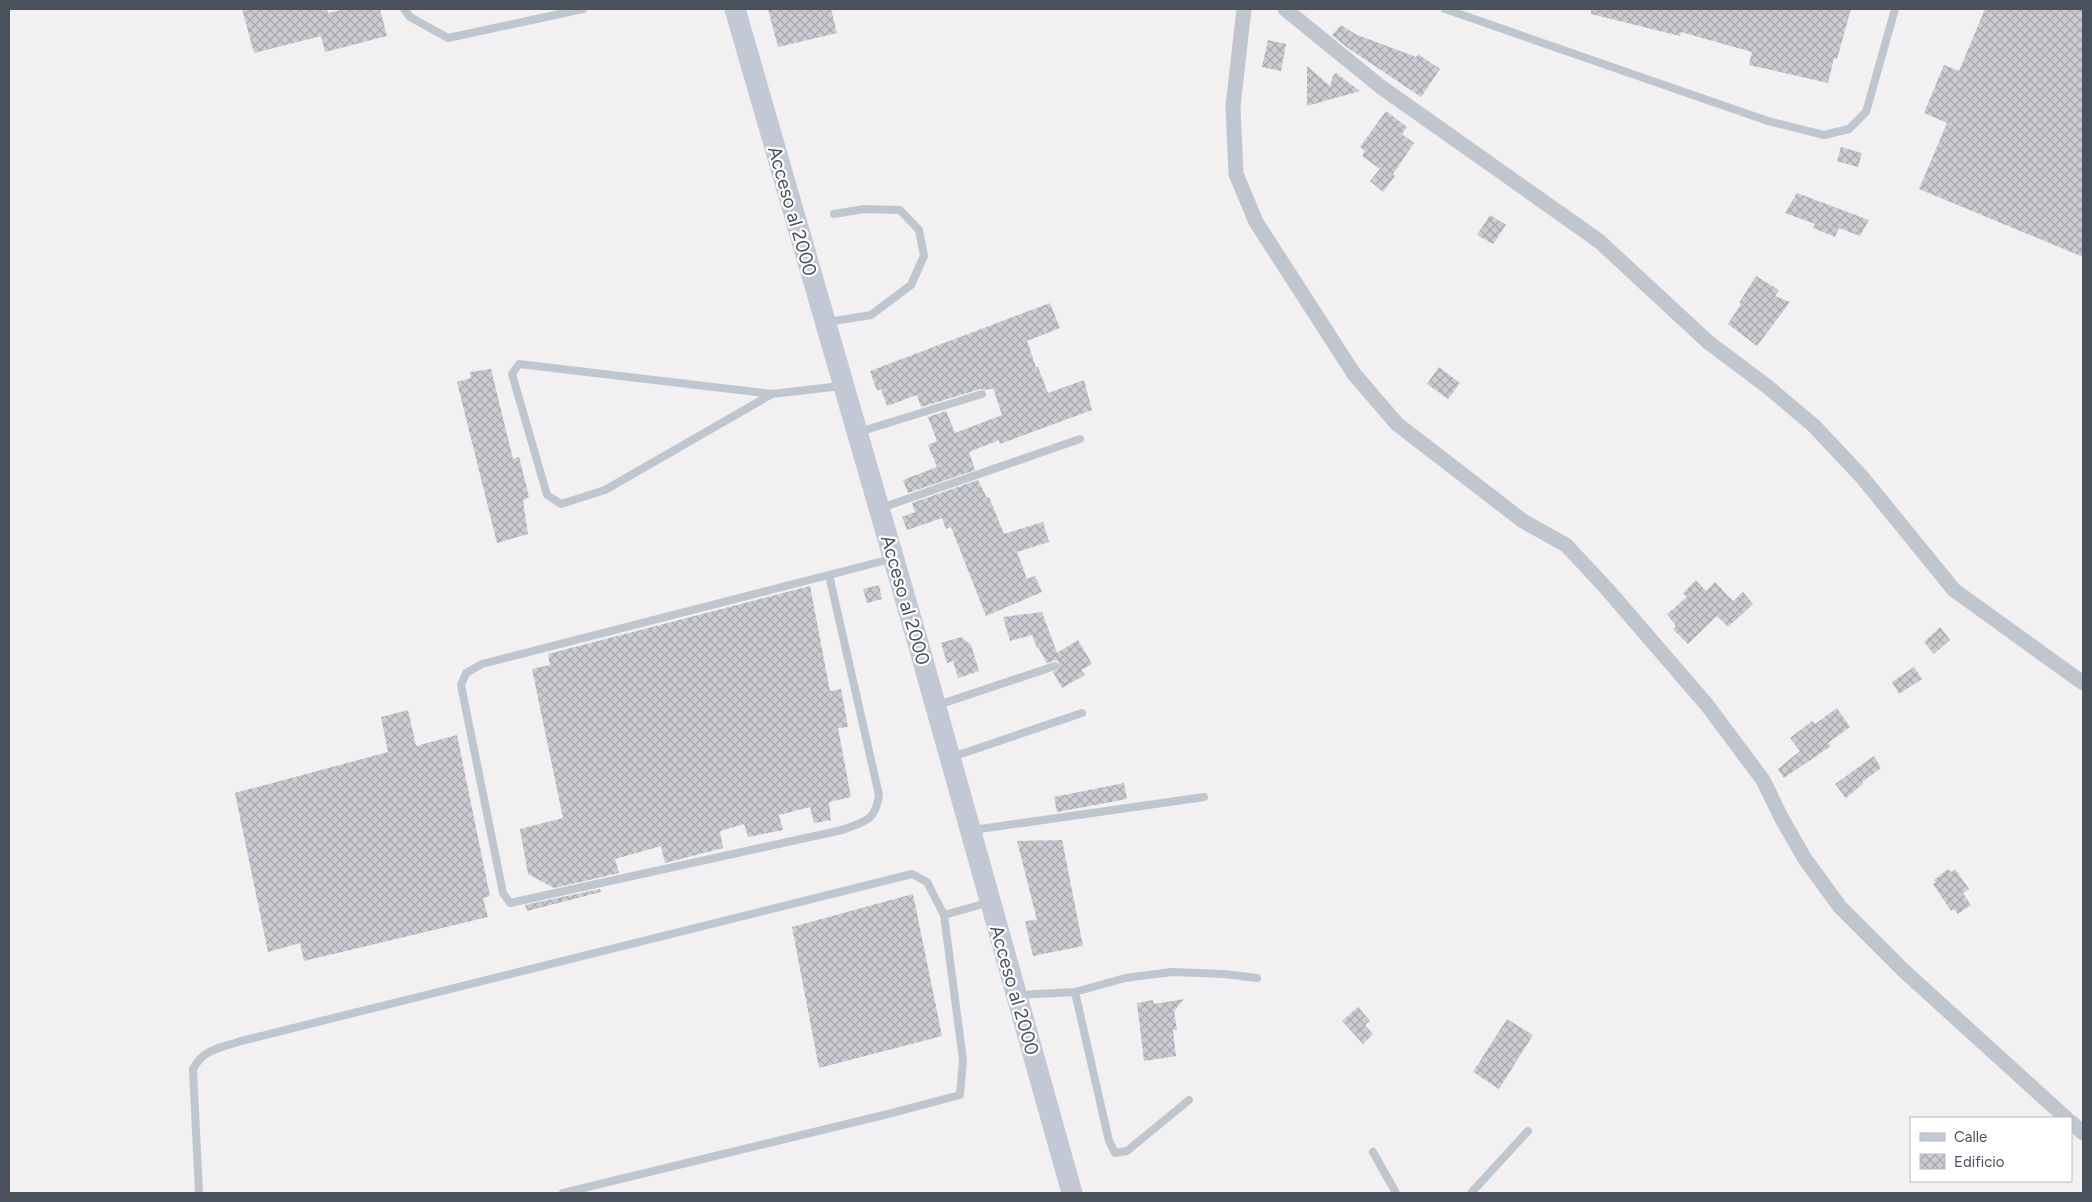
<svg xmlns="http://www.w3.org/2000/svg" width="2092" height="1202" font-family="Figtree,sans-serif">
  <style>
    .building { fill: url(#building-cross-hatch) }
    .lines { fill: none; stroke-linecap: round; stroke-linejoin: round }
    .lane { stroke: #bfc6ce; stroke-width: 8 }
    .street { stroke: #bfc6ce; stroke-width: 15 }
    .secondary { stroke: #c2c9d5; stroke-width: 21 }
    .labels { text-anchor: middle; stroke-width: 4.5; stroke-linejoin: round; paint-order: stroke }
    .street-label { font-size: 19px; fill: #49515c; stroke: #fff }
  </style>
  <defs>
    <pattern id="building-cross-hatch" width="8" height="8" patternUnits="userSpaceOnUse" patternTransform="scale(1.25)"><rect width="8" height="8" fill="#caccd2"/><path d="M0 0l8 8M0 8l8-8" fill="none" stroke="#a6a8ae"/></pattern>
  </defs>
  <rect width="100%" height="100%" fill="#f2f0f0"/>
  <g class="building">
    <path d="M242,9H327L328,13L346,9H380L387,36L325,52L321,36L254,53Z"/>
    <path d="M768,9H831L837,33L778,47Z"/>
    <path d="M1591,9H1851L1837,59L1834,58L1828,83L1749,65L1752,52L1681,32L1680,36L1591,14Z"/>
    <path d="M1985,9H2083V257L1919,189L1947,123L1924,113L1944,65L1959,71Z"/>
    <path d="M1341,25L1355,34L1416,57L1418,54L1440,69L1421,97L1348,48L1332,35Z"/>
    <path d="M1268,40L1286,44L1281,71L1262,67Z"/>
    <path d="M1307,66L1330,86L1333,76L1336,73L1360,91L1307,106Z"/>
    <path d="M1386,111L1407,127L1402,134L1414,143L1393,174L1395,176L1383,192L1370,181L1380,169L1362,156L1365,151L1360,147Z"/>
    <path d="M1841,147L1862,153L1858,167L1837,161Z"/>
    <path d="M1797,193L1869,220L1860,236L1839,228L1835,237L1813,228L1815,224L1785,213Z"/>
    <path d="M1490,215L1506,225L1493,244L1477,235Z"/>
    <path d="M1756,276L1779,290L1775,296L1790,302L1757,346L1728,324L1741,304L1739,303Z"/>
    <path d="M1050,303L1060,328L1027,341L1036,367H1038L1048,393L1084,380L1092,410L1000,444L999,440L969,452L975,470L908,493L903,480L937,467L928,445L937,441L928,417L946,411L955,433L1002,415L993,388L986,390L980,389L921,407L917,395L887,406L881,389L877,391L870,371Z"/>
    <path d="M1439,367L1460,383L1448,399L1427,384Z"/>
    <path d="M491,369L513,459L519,457L529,497L523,501L528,534L497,543L457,382L471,378L470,372Z"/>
    <path d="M978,480L987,498L989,497L1004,534L1043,522L1049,542L1017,552L1027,579L1035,576L1042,592L986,616L951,527L946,529L942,518L907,530L902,517L915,512L912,503Z"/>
    <path d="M1696,580L1706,591L1715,582L1733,601L1743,592L1753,604L1728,627L1717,616L1688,644L1673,629L1676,626L1667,614L1687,597L1683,593Z"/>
    <path d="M879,585L882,599L867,603L863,589Z"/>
    <path d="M810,586L830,691L841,689L848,727L838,728L851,797L829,802L831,820L814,823L810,807L779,815L783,830L748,837L744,824L720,831L723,848L665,863L661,846L615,859L619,873L554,888L528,874L520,829L563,818L532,669L550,665L548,654Z"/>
    <path d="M1042,612L1057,653L1078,640L1092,664L1081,670L1085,675L1062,688L1053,672L1059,669V662L1056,660L1047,663L1038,647L1037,648L1032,635L1010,641L1003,617Z"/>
    <path d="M1940,627L1950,640L1934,654L1924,642Z"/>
    <path d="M961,637L971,645L979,671L958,678L953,661L947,663L941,643Z"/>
    <path d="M1914,667L1922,679L1899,694L1892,682Z"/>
    <path d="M1837,708L1850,727L1828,743L1831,746L1784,778L1778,769L1800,751L1790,738L1812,721L1815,724Z"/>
    <path d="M408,710L416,746L457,735L490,896L483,898L488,917L304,961L300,943L268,952L235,793L388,752L381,717Z"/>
    <path d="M1874,756L1881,768L1862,782L1863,784L1846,798L1835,784Z"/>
    <path d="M1124,783L1127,799L1057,812L1054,797Z"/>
    <path d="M1062,840L1083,946L1033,956L1025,921L1037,920L1017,841Z"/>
    <path d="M1948,869L1951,872L1955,869L1969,889L1963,893L1971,905L1958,914L1954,909L1951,911L1933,884L1936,882L1934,880Z"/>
    <path d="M600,889L601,892L527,911L525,905Z"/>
    <path d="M913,894L942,1036L819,1068L792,927Z"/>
    <path d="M1184,999L1174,1011L1177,1030H1173L1176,1056L1144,1061L1137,1003L1153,1000L1154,1004Z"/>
    <path d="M1358,1007L1370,1021L1365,1025L1373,1034L1363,1044L1342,1021Z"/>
    <path d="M1507,1019L1533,1035L1499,1089L1473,1072Z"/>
  </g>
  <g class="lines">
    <g class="lane">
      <path d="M404,9L410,17L448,38L583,9"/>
      <path d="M1445,9L1768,121L1824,135L1849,129L1866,112L1895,9"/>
      <path d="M828,322L871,315L911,285L924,256L919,230L900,210L864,209L834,214"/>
      <path d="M772,394L605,490L561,504L547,495L512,374L519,364L772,394L841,386"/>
      <path d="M859,432L982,394"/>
      <path d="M881,508L1080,439"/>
      <path d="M829,575L879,795C875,822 865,821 842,830L510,903L503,893L461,685L466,673L482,664L891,559"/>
      <path d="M938,705L1055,666"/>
      <path d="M952,757L1082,713"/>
      <path d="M973,830L1204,797"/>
      <path d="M1075,992L1109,1141L1115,1153L1127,1151L1189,1100"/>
      <path d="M1019,995L1075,992L1125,978L1172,972L1224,974L1257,978"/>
      <path d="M1373,1152L1396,1193"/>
      <path d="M199,1193L193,1069C204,1048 221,1048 241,1041L912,874L927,882L944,915L990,902"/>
      <path d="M563,1193L888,1114L960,1095L963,1060L944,915"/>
      <path d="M1471,1193L1528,1131"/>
    </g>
    <g class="street">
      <path d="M1244,9L1233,106L1236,174L1256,222L1354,374L1397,424L1523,521L1566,545L1607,589L1707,705L1763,780L1782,819L1805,859L1840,907L1903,970L2066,1118"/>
      <path d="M1285,9L1381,87L1599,241L1708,342L1768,387L1814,426L1862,477L1954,590L2083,683"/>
      <path d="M2071,1122L2083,1133"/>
    </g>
    <path class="secondary" d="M735,9L918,643L1072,1193"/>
  </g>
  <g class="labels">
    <g class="street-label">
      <text transform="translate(793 211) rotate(74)" y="7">Acceso al 2000</text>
      <text transform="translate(906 600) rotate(74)" y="7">Acceso al 2000</text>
      <text transform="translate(1015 990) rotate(74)" y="7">Acceso al 2000</text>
    </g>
  </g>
  <rect width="2092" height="1202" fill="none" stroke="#49515c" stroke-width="20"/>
  <rect x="1910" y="1117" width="162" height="65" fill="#ffffff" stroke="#b6b9be"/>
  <rect x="1920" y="1133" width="25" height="8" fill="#c2c9d5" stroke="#b6b9be"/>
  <text x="1954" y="1142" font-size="15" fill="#49515c">Calle</text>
  <rect x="1920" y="1154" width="25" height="15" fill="url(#building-cross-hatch)" stroke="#b6b9be"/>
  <text x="1954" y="1167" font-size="15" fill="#49515c">Edificio</text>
</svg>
